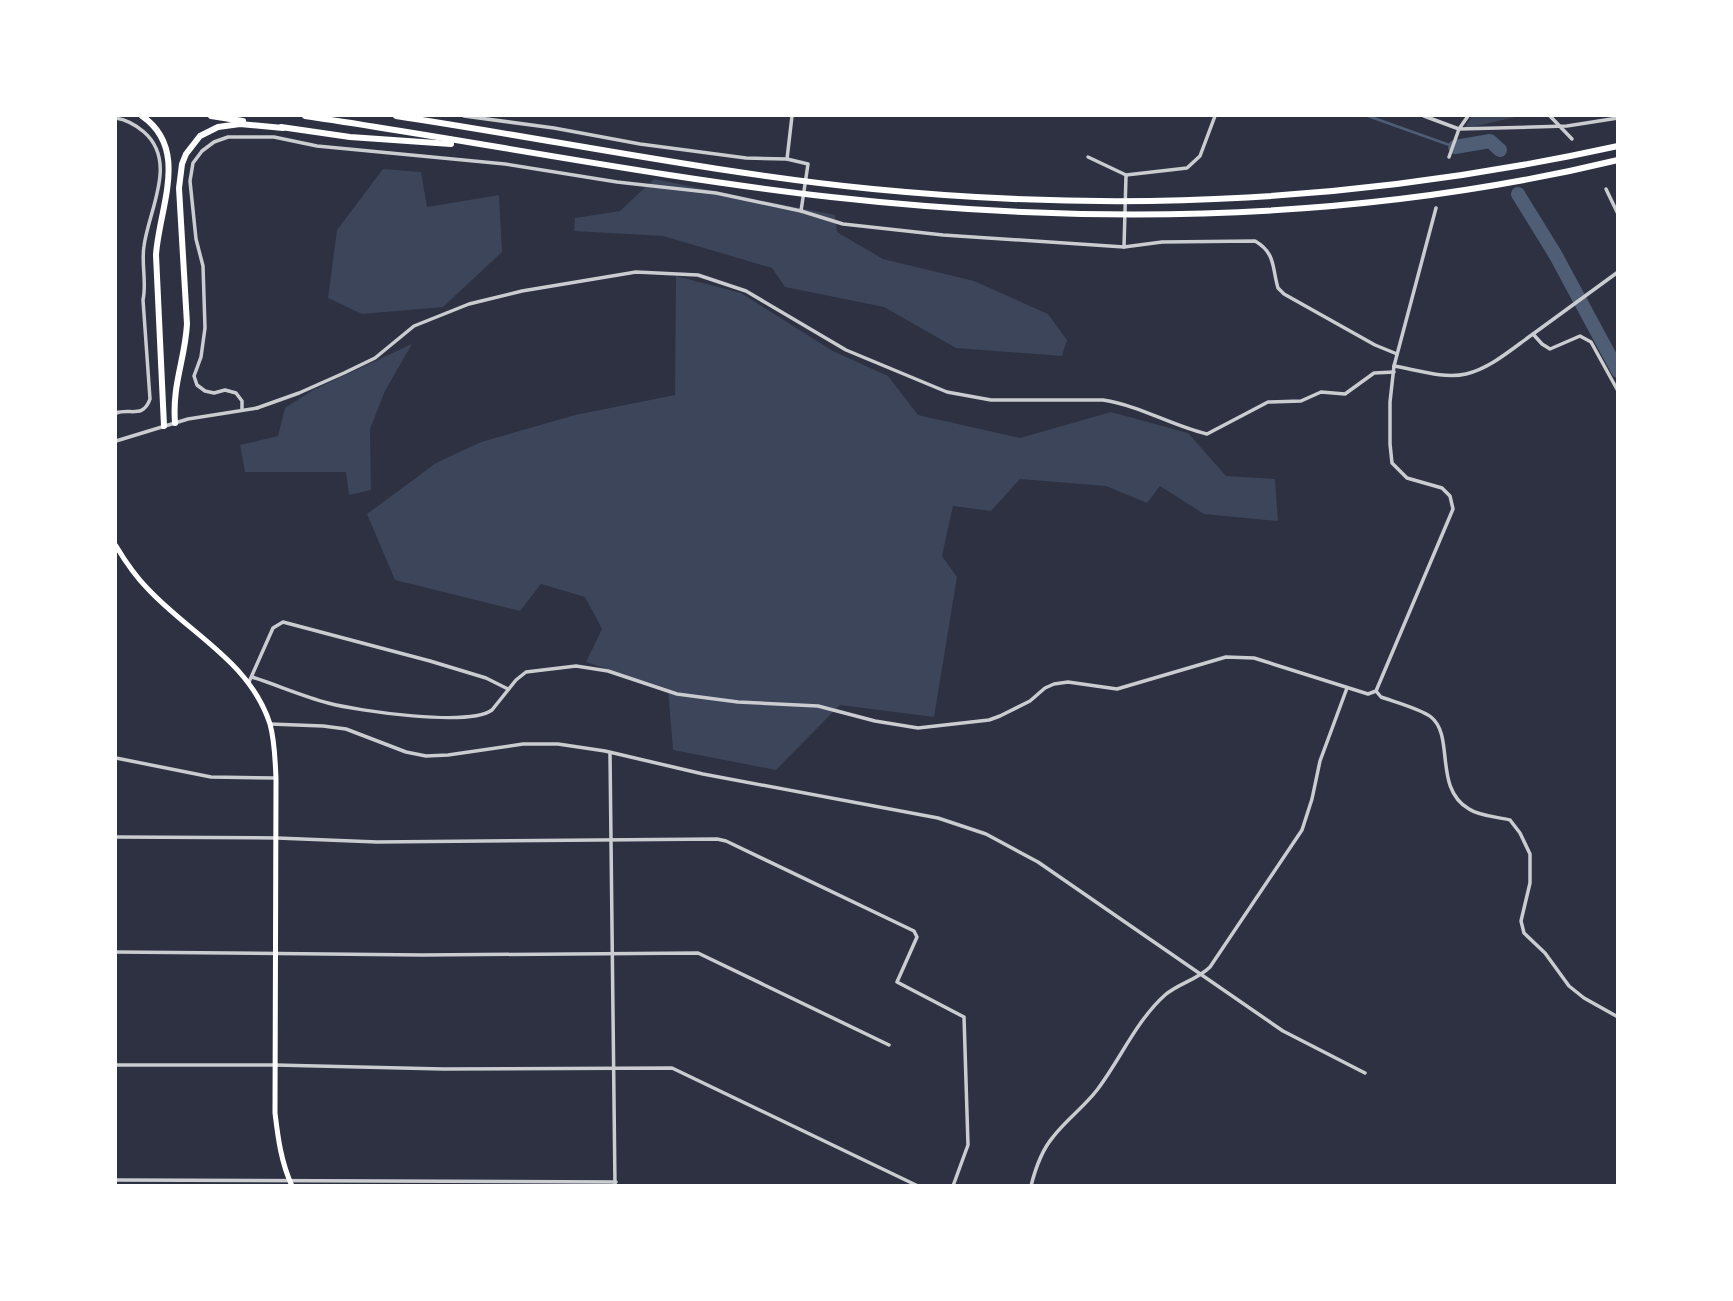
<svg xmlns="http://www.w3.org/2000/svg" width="1733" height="1301" font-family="Helvetica,sans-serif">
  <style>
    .green { fill: #3c4559 }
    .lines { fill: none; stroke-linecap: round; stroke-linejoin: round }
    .stream { stroke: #4f5d75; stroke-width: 2.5 }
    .river { stroke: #4f5d75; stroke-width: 14 }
    .minor { stroke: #caccd0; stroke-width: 3.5 }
    .tertiary { stroke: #caccd0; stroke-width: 3.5 }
    .primary { stroke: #fff; stroke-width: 5 }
    .motorway { stroke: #fff; stroke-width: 6 }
  </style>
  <rect width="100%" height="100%" fill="#2d3142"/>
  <g class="green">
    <path d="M1472,116H1520L1464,129Z"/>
    <path d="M383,169L421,172L427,207L499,195L502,252L443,307L362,314L328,298L337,230Z"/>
    <path d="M654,179L835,215L837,232L883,259L974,281L1048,314L1067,340L1062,356L956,348L884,307L785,287L772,268L663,236L574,231L575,218L620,211Z"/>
    <path d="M676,276L741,293L833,351L888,376L918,415L1020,438L1111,412L1188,433L1226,476L1275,479L1278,521L1204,514L1160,486L1147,503L1106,486L1020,479L991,511L953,506L942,556L957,577L934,717L840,705L776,770L673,750L668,689L586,662L602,629L585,597L541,584L520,611L395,580L367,514L436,463L481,442L575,415L675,395Z"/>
    <path d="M412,344L385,391L370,429L371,490L349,495L346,472H245L240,445L278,436L285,408L313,390Z"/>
  </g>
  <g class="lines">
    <path class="stream" d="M1368,116L1455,147"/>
    <g class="river">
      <path d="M1455,147L1490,141L1500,150"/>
      <path d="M1518,194L1555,254L1618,371"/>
    </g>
    <g class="minor">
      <path d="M464,116L554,128L640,144L746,158L787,159L808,164L801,211"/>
      <path d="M1550,116L1572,139"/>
      <path d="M116,118C127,120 136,125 144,132C178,162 149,209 144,246C141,264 147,282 143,300L150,399C143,419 130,408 116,413"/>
      <path d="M1088,157L1126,175L1187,168L1200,156L1215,116"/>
      <path d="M1449,157L1459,129L1567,126L1618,118"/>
      <path d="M787,159L792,116"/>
      <path d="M1606,189L1618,214"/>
      <path d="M1124,247L1126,176"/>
      <path d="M1533,334L1618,272"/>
      <path d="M257,408L299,393L344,373L375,358L414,326L469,304L522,291L636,272L698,275L746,291L846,350L947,392L991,400H1103C1141,406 1170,425 1207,434L1268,402L1301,401L1321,392L1345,394L1374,373L1394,372"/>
      <path d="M242,410V401L236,393L225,390L214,393L205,391L197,385L194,376L201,357L205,328L203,266L196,239L190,181L193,163L202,151L214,142L228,137H274L317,146L505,164L617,182L716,193L801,211L843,224L943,235L1124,247L1162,242L1255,241C1276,253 1272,268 1278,288L1284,294L1375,345L1397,354"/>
      <path d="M252,677C277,685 302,696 328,703C358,711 469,727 492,710L516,680L526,672L576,666L608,671L677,694L738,702L818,706L875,721L918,728L989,720L1000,716L1030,701L1045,688L1054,684L1068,682L1117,689L1226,657L1254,658L1368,694L1376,691L1453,509L1450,496L1442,488L1407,478L1392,463L1390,444V402L1394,366L1436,208"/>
      <path d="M249,682L273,628L283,622L430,661L486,678L508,689"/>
      <path d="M1376,691L1381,697C1395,702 1421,709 1431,717C1455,736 1433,788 1469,809C1479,816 1498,817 1510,820L1520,833L1530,854V883L1521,921L1524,933L1545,953L1569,986L1584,998L1618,1017"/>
      <path d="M270,724L323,726L346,729L406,752L426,756L448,755L523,744H558L605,751L703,774L938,818L986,834L1038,862L1283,1031L1365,1073"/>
      <path d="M610,754L615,1186"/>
      <path d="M116,758L211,777L276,778"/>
      <path d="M116,837L277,838L377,842L717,839L726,841L914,931L917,937L897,982L964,1017L968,1145L953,1186"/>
      <path d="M116,952L422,955L698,953L889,1045"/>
      <path d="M116,1065H275L443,1069L672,1068L918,1186"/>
      <path d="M116,1180L616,1182"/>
      <path d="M1031,1186C1035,1170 1042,1150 1053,1137C1066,1120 1084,1107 1097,1090C1120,1060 1136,1021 1165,995C1179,983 1197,980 1210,967L1302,830L1312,799L1320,761L1347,688"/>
    </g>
    <g class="tertiary">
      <path d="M1424,116L1459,129L1468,116"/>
      <path d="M1394,366C1417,370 1444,379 1466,374C1491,368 1513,348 1533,334L1542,344L1550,349L1580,336L1591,342L1618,391"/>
      <path d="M116,441L188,419L257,408"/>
    </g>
    <path class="primary" d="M116,546C125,561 135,576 148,589C190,634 250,662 270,724C275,742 275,760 276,778L275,1113C278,1138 281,1162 292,1186"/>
    <g class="motorway">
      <path d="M142,116C190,149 159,208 156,255L164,426"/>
      <path d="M211,116L243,121"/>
      <path d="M305,116C481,142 655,177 831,197C1092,226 1361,222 1618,160"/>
      <path d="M396,116C555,140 713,173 873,189C1128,214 1368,201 1618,146"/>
      <path d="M281,127L350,137L451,144"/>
      <path d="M175,423C172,384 185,360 187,324L179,188L182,164L186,154L200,136L218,127L240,124L283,128"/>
    </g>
  </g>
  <rect width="1733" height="1301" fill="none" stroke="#ffffff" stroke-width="234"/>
</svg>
